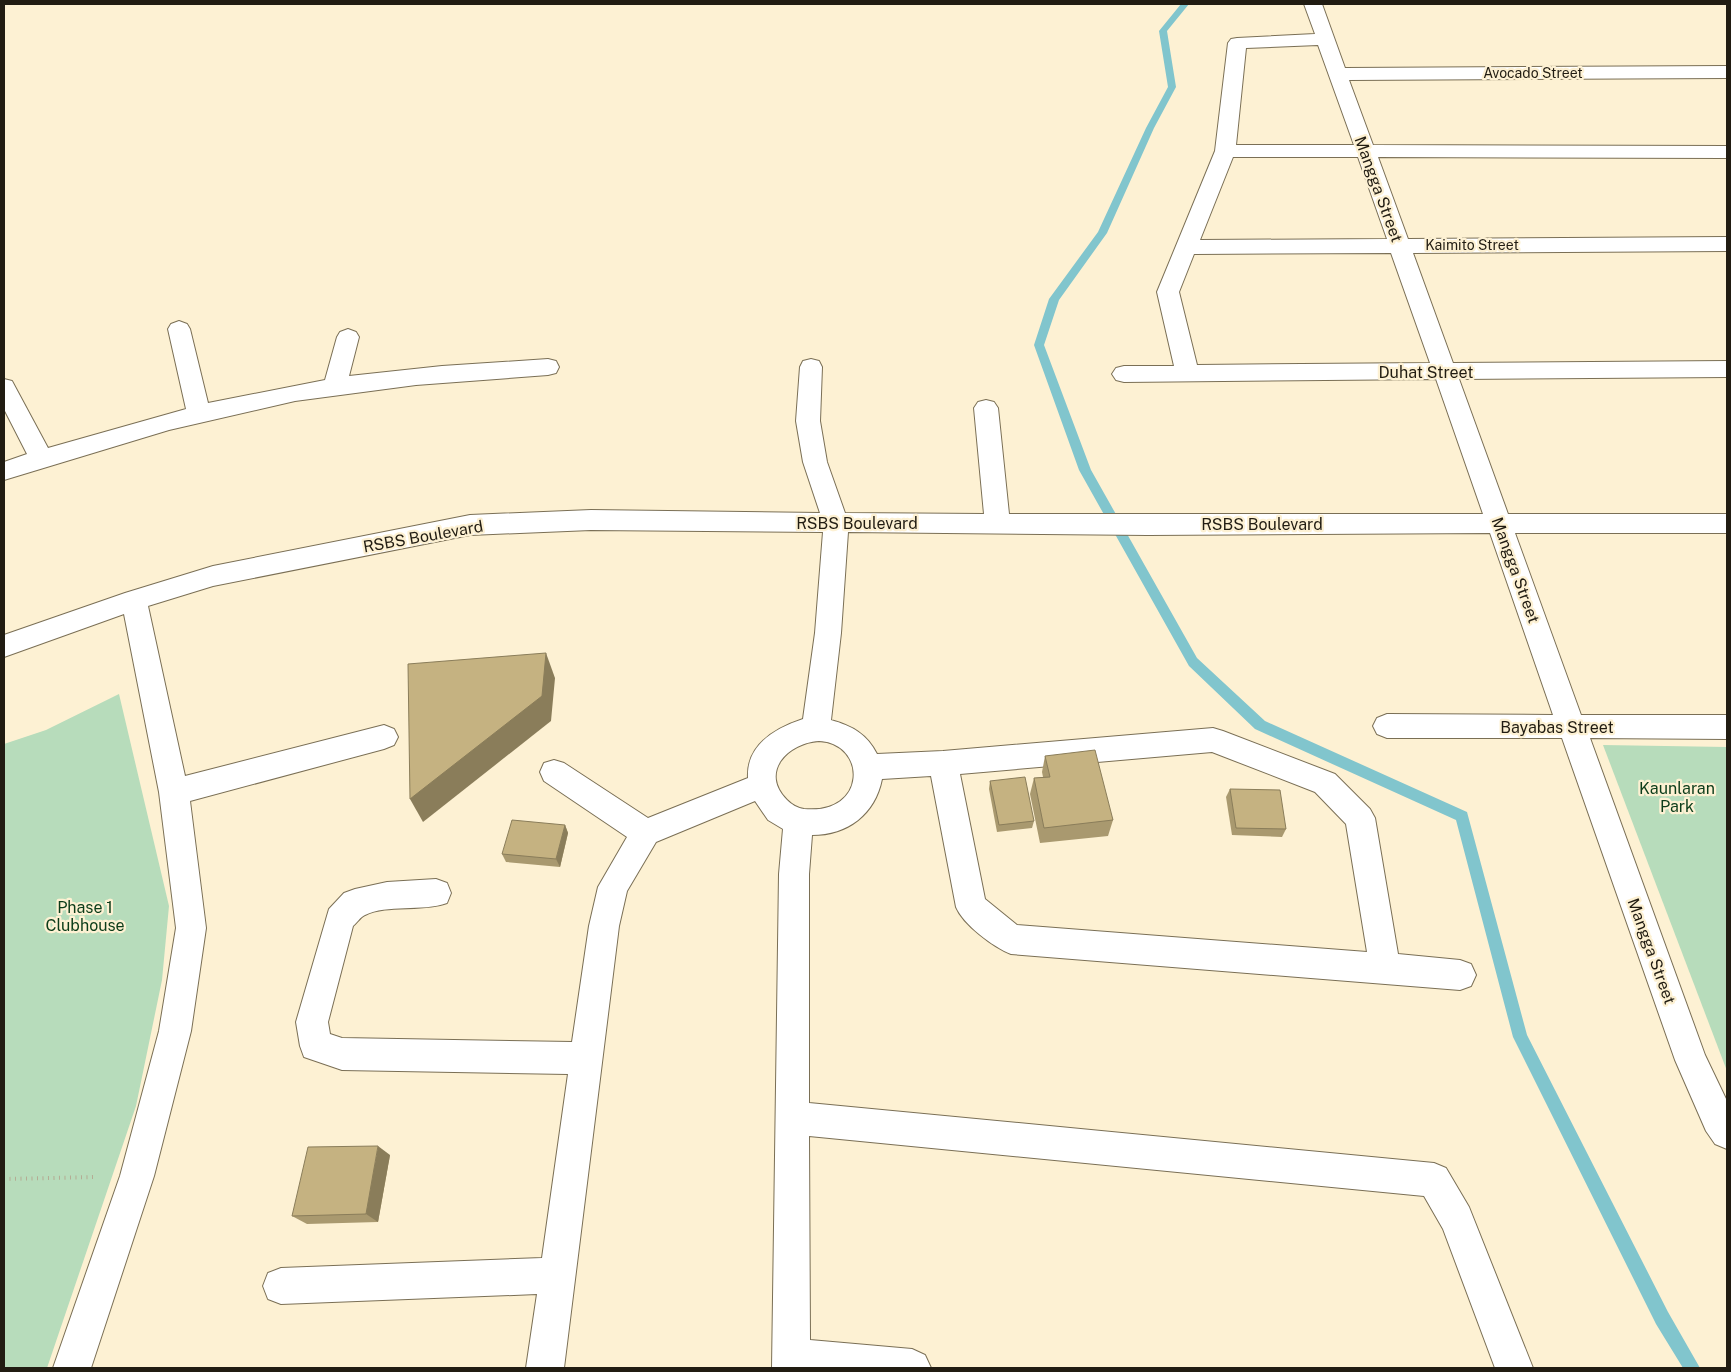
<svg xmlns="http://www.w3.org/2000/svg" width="1731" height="1372" font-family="'Public Sans',sans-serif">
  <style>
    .green { fill: #b7dcbb }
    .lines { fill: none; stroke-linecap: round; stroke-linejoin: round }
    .stream { fill: #81c5cd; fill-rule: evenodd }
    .minor-casing { stroke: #7a6f55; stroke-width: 2 }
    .path { stroke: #b4ab93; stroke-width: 4; stroke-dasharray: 1 4.5; stroke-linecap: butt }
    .minor { fill: #fff; fill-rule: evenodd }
    .wall { fill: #a9996f }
    .shaded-wall { fill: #8a7d5a }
    .building { fill: #c5b281; stroke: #8a7d5a }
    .labels { text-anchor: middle; stroke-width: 4.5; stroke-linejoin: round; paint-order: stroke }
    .far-street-label { font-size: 14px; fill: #211c12; stroke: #fdf1d3 }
    .street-label { font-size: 16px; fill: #211c12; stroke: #fdf1d3 }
    .park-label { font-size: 16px; fill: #0b3c19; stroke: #fdf1d3 }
  </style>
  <rect width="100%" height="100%" fill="#fdf1d3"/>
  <g class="green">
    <path d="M119,694L169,906L162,980L136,1106L47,1368H4V744L46,730Z"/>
    <path d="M1603,745L1727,747V1071Z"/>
  </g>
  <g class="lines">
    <path class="stream" d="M1181,4H1189L1167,31L1176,87L1154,128L1107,233L1059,300L1044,345L1091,470L1197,658L1265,721L1467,812L1527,1035L1668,1312L1700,1368H1683L1656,1324L1513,1037L1456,820L1255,729L1189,666L1079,470L1034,345L1049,299L1098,232L1146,128L1168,87L1159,31Z"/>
    <defs>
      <g id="minor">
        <path d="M1304,4H1322L1345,68L1727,66V78L1349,80L1373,145L1727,146V158L1378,157L1408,239L1727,237V251L1413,253L1453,363L1727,361V377L1459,379L1508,514H1727V533H1515L1581,715H1727V739L1590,738L1705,1055L1727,1101V1149L1715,1144L1706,1131L1675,1060L1562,738H1387L1377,734L1373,726L1377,718L1387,714L1553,715L1490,533L1148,535L848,532L841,633L831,720C852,726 867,734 877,754L943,751L1213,728L1223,731L1335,774L1370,809L1375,818L1398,954L1460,960L1471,964L1476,975L1471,986L1460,990L1011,954C993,947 963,924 956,907L931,776L882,779C875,814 848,835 812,835L809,874V1103L1434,1163L1446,1168L1469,1207L1533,1368H1495L1443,1229L1424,1196L809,1136L810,1340L912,1349L925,1355L931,1368H772L779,874L783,829L768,820L755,801L656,842L627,891L619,926L564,1368H526L537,1294L281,1304L268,1299L263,1286L268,1273L281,1268L542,1258L568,1074L342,1070L304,1057L300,1046L296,1022L329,909L344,893L355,889L387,882L436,879L447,883L451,893L447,903C422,912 387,904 365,915C360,917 357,923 353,926L328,1022L330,1034L342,1038L572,1042L589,926L598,887L627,837L544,781L540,772L544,763L554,760L564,763L648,818L748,778C746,744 776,728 803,719L815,633L823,532L591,530L470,535L213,586L148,606L185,776L384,725L394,729L398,737L394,745L384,749L190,801L206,928L191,1031L154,1176L91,1368H53L120,1176L159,1031L176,928L159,792L124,614L4,657V635L125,593L213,566L470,515L591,510L820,513L803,462L796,421L800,367L803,361L811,359L819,361L822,367L820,421L827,462L845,513L984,514L974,408L978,402L986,400L994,402L998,408L1009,514H1483L1436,379L1124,382L1116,380L1112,374L1116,368L1124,366H1174L1157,292L1215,151L1228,43L1231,39L1237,38L1315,34ZM1318,45L1354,145H1236L1246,48ZM1233,157H1358L1387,239L1200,240ZM1391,253L1430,363L1197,365L1179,292L1194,254ZM819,741C867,743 868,815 804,809C797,808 791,804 787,800C759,772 788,743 819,741ZM1212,752L1315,792L1346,824L1367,952L1017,925L985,899L960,774Z"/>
        <path d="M179,321L187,324L190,329L208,403L325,380L337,337L340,332L348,329L356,332L359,337L349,376L442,366L548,359L556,361L559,367L556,373L548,375L416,385L295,401L169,430L4,480V462L27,454L4,409V379L12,381L48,448L186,409L168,329L171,324Z"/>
      </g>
    </defs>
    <use href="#minor" class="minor-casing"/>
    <path class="path" d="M4,1179L97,1177"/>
    <use href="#minor" class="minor"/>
  </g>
  <g class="wall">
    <path d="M1045,756L1113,820L1108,836L1040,843L1030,794L1034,778L1043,777L1042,772Z"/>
    <path d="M990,781L1034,821L1032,828L997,832L989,789Z"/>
    <path d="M1230,789L1286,829L1282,837L1232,835L1226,797Z"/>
    <path d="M565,825L568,833L560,867L506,862L502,854Z"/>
    <path d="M390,1155L378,1222L307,1224L292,1216Z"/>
  </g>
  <g class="shaded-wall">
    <path d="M546,653L555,678L551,721L423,822L410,799Z"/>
    <path d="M565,825L568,833L560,867L556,859Z"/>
    <path d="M378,1146L390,1155L378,1222L366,1214Z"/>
  </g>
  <g class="building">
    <path d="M546,653L542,696L410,799L408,664Z"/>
    <path d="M1095,750L1113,820L1044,828L1034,778L1050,777L1045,756Z"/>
    <path d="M1025,777L1034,821L999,825L990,781Z"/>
    <path d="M1230,789L1280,790L1286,829L1236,828Z"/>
    <path d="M512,820L565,825L556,859L502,854Z"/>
    <path d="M378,1146L366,1214L292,1216L308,1147Z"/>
  </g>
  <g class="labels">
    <g class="far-street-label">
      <text x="1533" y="78">Avocado Street</text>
      <text x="1472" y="250">Kaimito Street</text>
    </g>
    <g class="street-label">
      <text transform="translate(1379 189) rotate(70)" y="6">Mangga Street</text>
      <text x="1426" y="378">Duhat Street</text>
      <text x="857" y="529">RSBS Boulevard</text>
      <text x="1262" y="530">RSBS Boulevard</text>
      <text transform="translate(423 536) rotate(-10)" y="6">RSBS Boulevard</text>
      <text transform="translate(1516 570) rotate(70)" y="6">Mangga Street</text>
      <text x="1557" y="733">Bayabas Street</text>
      <text transform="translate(1652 951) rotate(70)" y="6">Mangga Street</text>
    </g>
    <g class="park-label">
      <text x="1677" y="794">Kaunlaran<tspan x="1677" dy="18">Park</tspan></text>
      <text x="85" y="913">Phase 1<tspan x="85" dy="18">Clubhouse</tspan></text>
    </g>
  </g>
  <rect width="1731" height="1372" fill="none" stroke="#211c12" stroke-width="10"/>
</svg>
